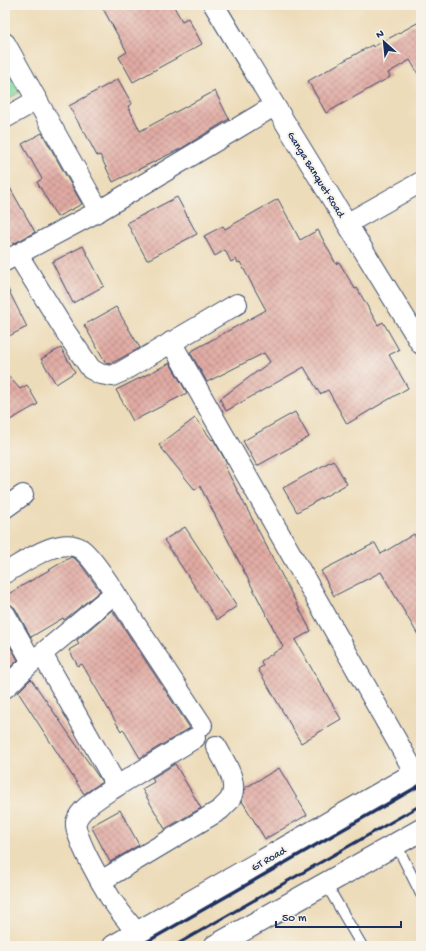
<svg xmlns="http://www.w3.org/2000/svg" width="426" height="951" font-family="'Gochi Hand',sans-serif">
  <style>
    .park { fill: url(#park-dots); stroke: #4d847e }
    .building { fill: url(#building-cross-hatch) }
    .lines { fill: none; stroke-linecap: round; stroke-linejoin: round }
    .service-casing { stroke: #3a496c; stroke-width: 12 }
    .minor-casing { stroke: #3a496c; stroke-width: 22 }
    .trunk-casing { stroke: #3a496c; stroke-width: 24 }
    .service { stroke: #fff; stroke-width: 10 }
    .minor { stroke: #fff; stroke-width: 20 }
    .trunk { stroke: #fff; stroke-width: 22 }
    .rail { stroke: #1b2f5e; stroke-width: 3 }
    .labels { text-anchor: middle; stroke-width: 4; stroke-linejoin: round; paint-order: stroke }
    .street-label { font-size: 11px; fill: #1b2f5e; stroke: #f7f3e8 }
  </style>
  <defs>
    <pattern id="park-dots" width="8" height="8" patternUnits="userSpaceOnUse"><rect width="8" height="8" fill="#7fd89e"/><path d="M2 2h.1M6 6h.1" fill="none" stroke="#6dba8a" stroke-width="1.8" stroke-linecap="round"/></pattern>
    <pattern id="building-cross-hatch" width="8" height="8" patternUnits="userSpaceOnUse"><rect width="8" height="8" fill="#e1aaa3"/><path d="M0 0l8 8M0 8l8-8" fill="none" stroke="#b68b88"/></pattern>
  </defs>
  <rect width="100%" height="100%" fill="#f7f3e8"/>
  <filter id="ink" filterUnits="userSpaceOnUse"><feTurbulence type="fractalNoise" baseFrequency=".025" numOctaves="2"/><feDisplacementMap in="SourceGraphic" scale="8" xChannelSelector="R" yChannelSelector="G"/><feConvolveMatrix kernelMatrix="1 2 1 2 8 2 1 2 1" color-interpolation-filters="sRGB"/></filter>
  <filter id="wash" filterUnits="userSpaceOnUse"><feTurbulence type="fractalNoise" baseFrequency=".012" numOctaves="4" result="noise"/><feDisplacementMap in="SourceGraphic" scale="16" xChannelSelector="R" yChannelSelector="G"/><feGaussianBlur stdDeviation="0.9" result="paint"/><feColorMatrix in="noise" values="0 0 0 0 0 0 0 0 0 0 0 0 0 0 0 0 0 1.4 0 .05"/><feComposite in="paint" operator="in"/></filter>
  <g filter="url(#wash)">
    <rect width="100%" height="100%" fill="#eddcb9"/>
    <path class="park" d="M5,62L22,91L5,101Z"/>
    <g id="blocks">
      <g class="building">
        <path d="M101,5H173L182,21L188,18L202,44L133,82L119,57L127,52Z"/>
        <path d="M421,21V79L410,60L388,73L390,77L326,113L308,81L372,45L373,47Z"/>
        <path d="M118,79L132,104L128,106L140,131L215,91L229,119L182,148L113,182L100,155L97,156L84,131H83L69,106Z"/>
        <path d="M42,133L82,204L57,217L37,182L42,179L22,144Z"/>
        <path d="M5,179L35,232L13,244L5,231Z"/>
        <path d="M177,197L197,234L147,260L127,223Z"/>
        <path d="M278,199L300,240L318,230L336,264L339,262L355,289L357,288L378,325L383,322L399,350L389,355L408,388L347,424L328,390L320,394L304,367L226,411L220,399L270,362L264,353L207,382L190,352L266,310L240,262L238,263L236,259L231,262L225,250L215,256L204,236L223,226L225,229Z"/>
        <path d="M83,246L104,286L73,303L52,262Z"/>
        <path d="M5,283L27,327L5,338Z"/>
        <path d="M116,307L140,348L110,364L106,363L84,325Z"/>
        <path d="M61,348L75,372L56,384L41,359Z"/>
        <path d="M170,363L187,393L133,421L116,390Z"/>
        <path d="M5,372L20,389L27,385L38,404L5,423Z"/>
        <path d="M295,412L309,437L257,466L243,441Z"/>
        <path d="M195,418L212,440L213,439L227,463L224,465L311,631L295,640L341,719L301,743L258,669L263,666L261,661L283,647L200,486L195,490L159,445Z"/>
        <path d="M333,460L347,484L297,512L283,488Z"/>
        <path d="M185,527L237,606L217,620L164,540Z"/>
        <path d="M414,534L421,548V640L381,572L334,596L321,571L375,543L381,554Z"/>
        <path d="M71,557L75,559L82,566L100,591L64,620L63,618L31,637L15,608L10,604L5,603V596Z"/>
        <path d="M112,610L190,728L140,758L123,729L121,731L82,664L78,666L69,650L79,644L77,640Z"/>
        <path d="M5,637L18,660L5,672Z"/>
        <path d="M31,679L102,782L84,794L18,692Z"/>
        <path d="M175,764L201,808L165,829L142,789L154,782L152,778Z"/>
        <path d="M279,768L307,815L265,839L242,801L245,788Z"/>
        <path d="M120,810L139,845L110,862L91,826Z"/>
      </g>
    </g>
  </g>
  <g filter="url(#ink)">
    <use href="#blocks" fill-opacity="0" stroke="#3a496c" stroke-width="1"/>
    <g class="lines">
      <defs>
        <g id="service">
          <path d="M396,844L421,894"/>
          <path d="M326,884L362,946"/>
        </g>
        <g id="minor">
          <path d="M214,5C282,119 352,231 421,344"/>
          <path d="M5,43L99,211"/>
          <path d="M5,118L37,100"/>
          <path d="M348,223L421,182"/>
          <path d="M18,255L65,331L91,369L100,374L112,376L121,372L237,304"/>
          <path d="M5,261L99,211L274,106"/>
          <path d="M171,342L415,773"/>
          <path d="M5,508L23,495"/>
          <path d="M5,573C23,563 60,535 81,549C93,558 107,581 115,593L32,662L5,688"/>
          <path d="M115,593L202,725"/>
          <path d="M5,614L32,662"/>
          <path d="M42,654L117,786C105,794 80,807 76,822C73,835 103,886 111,899C119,911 128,922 137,933"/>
          <path d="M117,786L195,738"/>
          <path d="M101,881L220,810C223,807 226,804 229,801C241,784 224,761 216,746"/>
        </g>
        <g id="trunk">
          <path d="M114,946L421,770"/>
          <path d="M215,946L421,830"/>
        </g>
      </defs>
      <use href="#service" class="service-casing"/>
      <use href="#minor" class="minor-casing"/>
      <use href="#trunk" class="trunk-casing"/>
      <use href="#service" class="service"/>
      <use href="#minor" class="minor"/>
      <use href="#trunk" class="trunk"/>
      <g class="rail">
        <path d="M140,946L421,785"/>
        <path d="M174,946L421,805"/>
      </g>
    </g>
  </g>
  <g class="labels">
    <g class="street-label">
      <text transform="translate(317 174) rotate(58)" y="4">Ganga Banquet Road</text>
      <text transform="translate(268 858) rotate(-30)" y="4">GT Road</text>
    </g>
  </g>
  <rect width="426" height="951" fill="none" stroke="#f7f3e8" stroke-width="20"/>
  <g transform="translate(384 42) rotate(333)" stroke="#f7f3e8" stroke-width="3" paint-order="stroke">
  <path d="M0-3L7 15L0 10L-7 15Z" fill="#1b2f5e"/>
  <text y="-6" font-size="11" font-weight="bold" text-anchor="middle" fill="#1b2f5e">N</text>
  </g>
  <path d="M276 921v6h125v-6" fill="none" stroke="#1b2f5e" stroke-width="2"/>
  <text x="282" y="921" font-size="12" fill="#1b2f5e" stroke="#f7f3e8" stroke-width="3" paint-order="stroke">50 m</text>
</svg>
